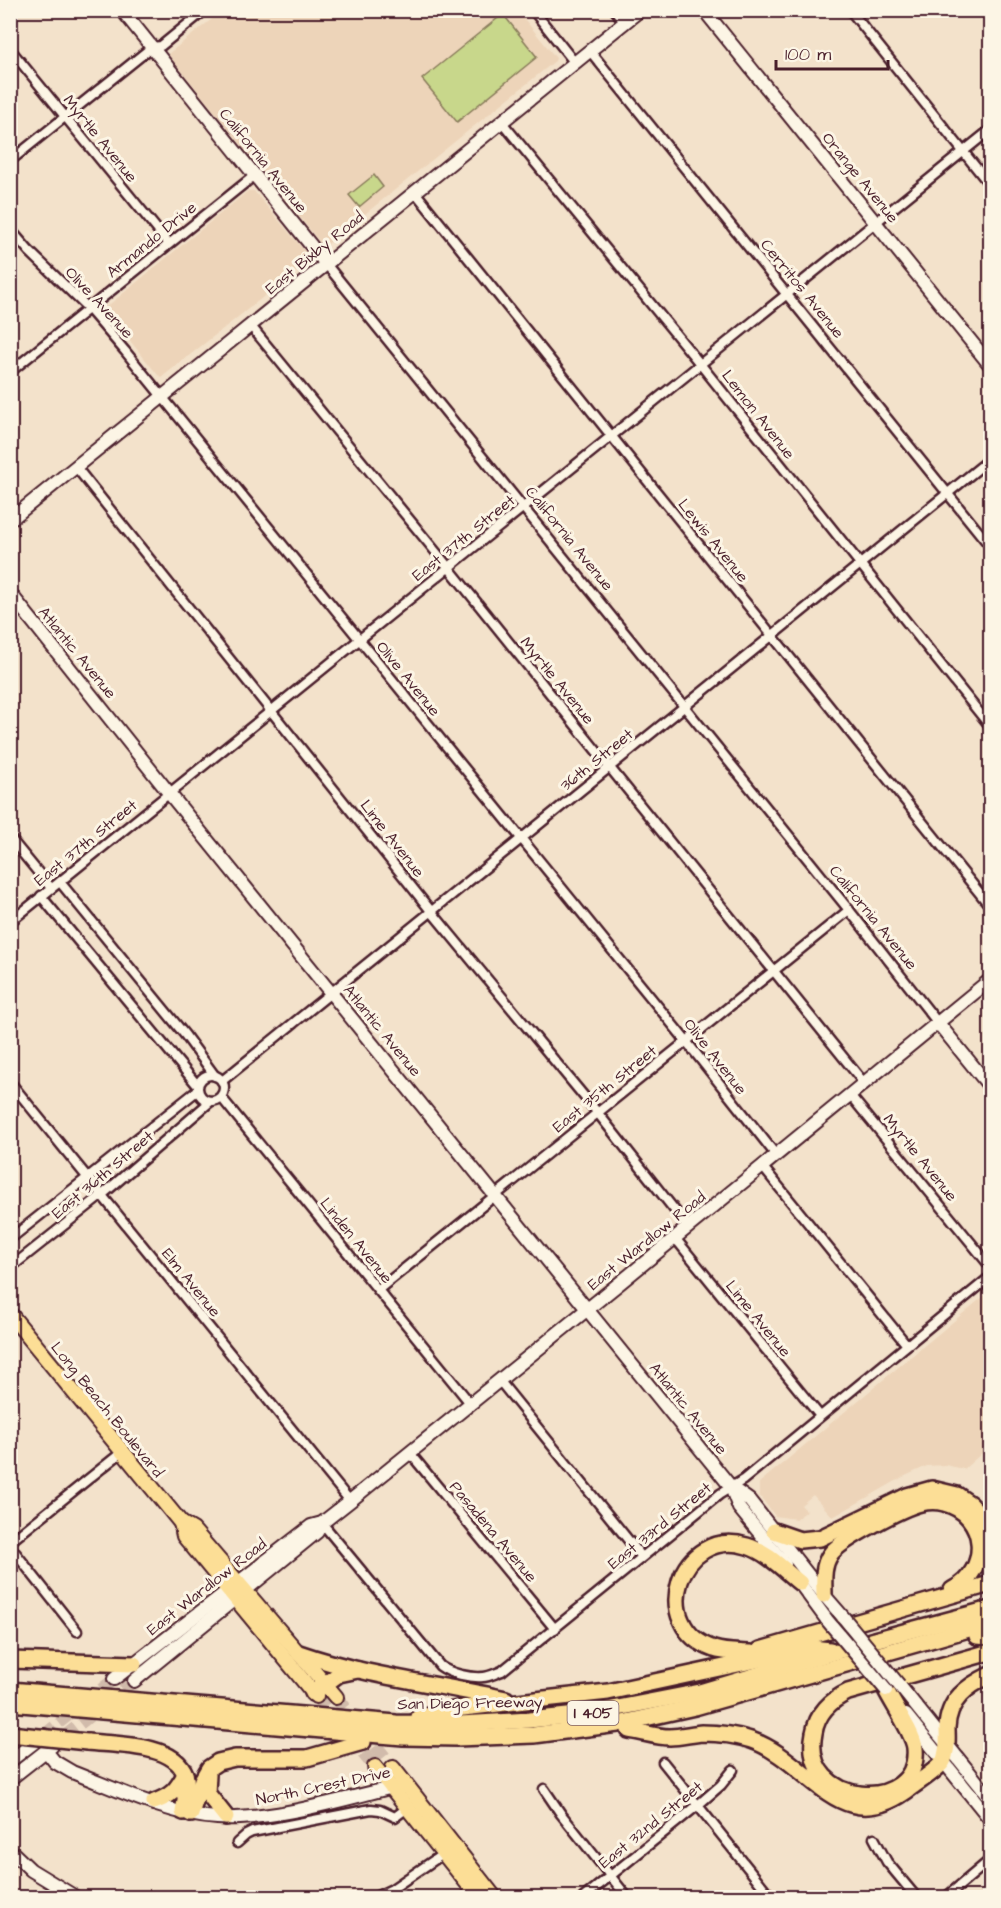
<svg xmlns="http://www.w3.org/2000/svg" width="1001" height="1908" font-family="'Architects Daughter',sans-serif">
  <style>
    .built { fill: #edd4b9 }
    .garden { fill: #c8d78b; stroke: #897b5b; stroke-width: 1.5 }
    .lines { fill: none; stroke-linecap: round; stroke-linejoin: round }
    .secondary-tunnel { stroke: #d1bbab; stroke-width: 12; stroke-dasharray: 12 6; stroke-linecap: butt }
    .primary-tunnel { stroke: #d1bbab; stroke-width: 14; stroke-dasharray: 14 7; stroke-linecap: butt }
    .street-casing { stroke: #4a1f2b; stroke-width: 13 }
    .secondary-casing { stroke: #4a1f2b; stroke-width: 16 }
    .primary-casing { stroke: #4a1f2b; stroke-width: 18 }
    .highway-casing { stroke: #4a1f2b; stroke-width: 20 }
    .street { stroke: #fcf5e5; stroke-width: 8 }
    .secondary { stroke: #fcf5e5; stroke-width: 12 }
    .primary { stroke: #fcde96; stroke-width: 14 }
    .highway { stroke: #fcde96; stroke-width: 15 }
    .secondary-bridge-casing { stroke: #4a1f2b; stroke-width: 16; stroke-linecap: butt }
    .highway-bridge-casing { stroke: #4a1f2b; stroke-width: 20; stroke-linecap: butt }
    .secondary-bridge { stroke: #fcf5e5; stroke-width: 12 }
    .highway-bridge { stroke: #fcde96; stroke-width: 15 }
    .labels { text-anchor: middle; stroke-width: 6; stroke-linejoin: round; paint-order: stroke }
    .shield { fill: #fcf5e5; stroke: #7f5f63; stroke-width: 1.5 }
    .shield-label { font-size: 15px; font-weight: bold; fill: #4a1f2b }
    .street-label { font-size: 16px; fill: #4a1f2b; stroke: #fcf5e5 }
  </style>
  <rect width="100%" height="100%" fill="#f3e2cb"/>
  <filter id="ink" filterUnits="userSpaceOnUse"><feTurbulence type="fractalNoise" baseFrequency=".0167" numOctaves="2"/><feDisplacementMap in="SourceGraphic" scale="12" xChannelSelector="R" yChannelSelector="G"/><feConvolveMatrix kernelMatrix="1 2 1 2 8 2 1 2 1" color-interpolation-filters="sRGB"/></filter>
  <g filter="url(#ink)">
    <g class="built">
      <path d="M517,10L556,58L555,61L324,247L168,54L222,11Z"/>
      <path d="M248,191H254L307,254L305,264L162,377L158,375L104,309Z"/>
      <path d="M990,1291V1446L964,1469L945,1465L927,1466L903,1477L833,1517L813,1495L801,1505L807,1511L796,1519L775,1516L759,1495V1483Z"/>
    </g>
    <g class="garden">
      <path d="M503,14L537,57L457,122L422,79Z"/>
      <path d="M374,175L383,187L359,207L349,195Z"/>
    </g>
    <g class="lines">
      <g class="secondary-tunnel">
        <path d="M45,1734L114,1679"/>
        <path d="M66,1735L134,1681"/>
      </g>
      <g class="primary-tunnel">
        <path d="M316,1696L338,1722"/>
        <path d="M336,1697L393,1768"/>
        <path d="M350,1737L375,1767"/>
      </g>
      <defs>
        <g id="street">
          <path d="M533,10L575,63"/>
          <path d="M615,10L625,23"/>
          <path d="M850,10L990,185"/>
          <path d="M10,49L169,244"/>
          <path d="M590,51L990,546"/>
          <path d="M501,121L701,365L990,726"/>
          <path d="M10,161L152,47L161,46L205,10"/>
          <path d="M415,192L990,906"/>
          <path d="M10,229L29,251L89,309L125,351L686,1041L776,1155"/>
          <path d="M326,264L849,910L938,1023"/>
          <path d="M250,325L449,568L864,1083"/>
          <path d="M10,372L255,175"/>
          <path d="M76,467L431,911L597,1112L688,1227"/>
          <path d="M10,838L51,888"/>
          <path d="M60,882L185,1035L215,1076"/>
          <path d="M41,896L198,1086"/>
          <path d="M10,922L990,130"/>
          <circle cx="211" cy="1088" r="13"/>
          <path d="M222,1081L990,459"/>
          <path d="M10,1082L350,1501"/>
          <path d="M850,1095L990,1266"/>
          <path d="M221,1097L470,1403"/>
          <path d="M762,1166L907,1345"/>
          <path d="M675,1238L820,1416"/>
          <path d="M10,1239L198,1090"/>
          <path d="M10,1268L102,1195L211,1101"/>
          <path d="M378,1290L849,910"/>
          <path d="M499,1380L642,1557"/>
          <path d="M410,1453L555,1629"/>
          <path d="M322,1523L440,1666C451,1674 470,1678 483,1677C489,1677 496,1673 502,1671L720,1494L743,1480L990,1277"/>
          <path d="M10,1542L122,1452"/>
          <path d="M10,1546L77,1631"/>
          <path d="M663,1762L772,1898"/>
          <path d="M544,1789L561,1814L628,1898"/>
          <path d="M874,1838L887,1862L917,1898"/>
          <path d="M237,1843L246,1835L252,1832L371,1809L380,1810L395,1817L407,1808"/>
          <path d="M373,1898L392,1889L443,1854"/>
          <path d="M583,1898L698,1805L721,1785L733,1770"/>
          <path d="M945,1898L990,1860"/>
        </g>
        <g id="secondary">
          <path d="M122,10L326,264"/>
          <path d="M704,10L990,365"/>
          <path d="M10,520L640,10"/>
          <path d="M10,593L169,793L731,1487L749,1500L824,1595L844,1618"/>
          <path d="M938,1023L990,1087"/>
          <path d="M731,1487L739,1508L785,1564"/>
          <path d="M796,1578L827,1620"/>
          <path d="M114,1679L311,1526L322,1523L350,1501L621,1282L990,980"/>
          <path d="M134,1681L317,1532L322,1523"/>
          <path d="M899,1685L990,1798"/>
          <path d="M906,1715L990,1819"/>
          <path d="M46,1751L55,1762L72,1772C116,1789 169,1815 217,1818C273,1821 343,1799 398,1786"/>
          <path d="M10,1761L44,1735"/>
          <path d="M10,1779L52,1746"/>
          <path d="M10,1850L31,1870L77,1898"/>
        </g>
        <g id="primary">
          <path d="M10,1314L181,1523L193,1530L336,1697"/>
          <path d="M181,1523L184,1536L316,1696"/>
          <path d="M375,1767L479,1898"/>
          <path d="M393,1768L495,1898"/>
        </g>
        <g id="highway">
          <path d="M774,1531L800,1540L820,1538L907,1496L932,1489L957,1495L970,1504L990,1525"/>
          <path d="M824,1595C824,1582 822,1567 830,1555C839,1540 904,1507 921,1503C929,1501 937,1501 944,1503C988,1514 991,1571 952,1590"/>
          <path d="M977,1636L990,1637"/>
          <path d="M760,1650L990,1584"/>
          <path d="M299,1653C365,1676 438,1684 506,1699"/>
          <path d="M751,1653C739,1652 725,1653 714,1649C647,1627 679,1526 747,1546C767,1552 784,1570 800,1583"/>
          <path d="M10,1660L134,1664"/>
          <path d="M10,1690L396,1723L461,1724L529,1720L587,1714L700,1692L874,1640L990,1609"/>
          <path d="M886,1690C893,1704 914,1735 915,1748C921,1816 799,1808 814,1733C817,1714 831,1700 848,1692L990,1652"/>
          <path d="M313,1693L339,1674L358,1670"/>
          <path d="M10,1703L403,1737L456,1738L534,1735L618,1724L695,1707L990,1623"/>
          <path d="M419,1717L463,1708L608,1692L812,1648L830,1650"/>
          <path d="M629,1730C642,1732 657,1737 670,1737C680,1737 691,1734 702,1733C718,1733 736,1735 751,1740C812,1761 841,1844 913,1786C923,1779 934,1772 942,1763C945,1760 945,1755 946,1751C948,1743 947,1736 947,1728C948,1700 967,1686 990,1675"/>
          <path d="M87,1742C115,1745 174,1743 185,1774C189,1786 185,1800 183,1812"/>
          <path d="M208,1774L207,1793L226,1817"/>
          <path d="M154,1802C171,1796 177,1790 185,1774"/>
          <path d="M191,1814L202,1780L209,1768L218,1762L235,1758H307L363,1742"/>
        </g>
      </defs>
      <use href="#street" class="street-casing"/>
      <use href="#secondary" class="secondary-casing"/>
      <use href="#primary" class="primary-casing"/>
      <use href="#highway" class="highway-casing"/>
      <use href="#street" class="street"/>
      <use href="#secondary" class="secondary"/>
      <use href="#primary" class="primary"/>
      <use href="#highway" class="highway"/>
      <defs>
        <g id="secondary-bridge">
          <path d="M844,1618L899,1685"/>
          <path d="M827,1620L886,1690"/>
        </g>
        <path id="highway-bridge" d="M10,1734L87,1742"/>
      </defs>
      <use href="#secondary-bridge" class="secondary-bridge-casing"/>
      <use href="#highway-bridge" class="highway-bridge-casing"/>
      <use href="#secondary-bridge" class="secondary-bridge"/>
      <use href="#highway-bridge" class="highway-bridge"/>
    </g>
  </g>
  <g class="labels">
    <rect class="shield" x="567.5" y="1701" width="51" height="24" rx="4.5"/>
    <g class="shield-label">
      <text x="593" y="1718">I 405</text>
    </g>
    <g class="street-label">
      <text transform="translate(101 138) rotate(51)" y="6">Myrtle Avenue</text>
      <text transform="translate(264 160) rotate(51)" y="6">California Avenue</text>
      <text transform="translate(861 177) rotate(51)" y="6">Orange Avenue</text>
      <text transform="translate(151 239) rotate(-39)" y="6">Armando Drive</text>
      <text transform="translate(314 252) rotate(-39)" y="6">East Bixby Road</text>
      <text transform="translate(803 288) rotate(51)" y="6">Cerritos Avenue</text>
      <text transform="translate(100 302) rotate(47)" y="6">Olive Avenue</text>
      <text transform="translate(759 414) rotate(52)" y="6">Lemon Avenue</text>
      <text transform="translate(463 537) rotate(-39)" y="6">East 37th Street</text>
      <text transform="translate(570 538) rotate(51)" y="6">California Avenue</text>
      <text transform="translate(714 540) rotate(51)" y="6">Lewis Avenue</text>
      <text transform="translate(78 652) rotate(51)" y="6">Atlantic Avenue</text>
      <text transform="translate(409 678) rotate(51)" y="6">Olive Avenue</text>
      <text transform="translate(558 680) rotate(51)" y="6">Myrtle Avenue</text>
      <text transform="translate(596 759) rotate(-39)" y="6">36th Street</text>
      <text transform="translate(393 838) rotate(52)" y="6">Lime Avenue</text>
      <text transform="translate(85 842) rotate(-39)" y="6">East 37th Street</text>
      <text transform="translate(874 917) rotate(51)" y="6">California Avenue</text>
      <text transform="translate(383 1030) rotate(51)" y="6">Atlantic Avenue</text>
      <text transform="translate(716 1056) rotate(52)" y="6">Olive Avenue</text>
      <text transform="translate(604 1088) rotate(-39)" y="6">East 35th Street</text>
      <text transform="translate(921 1157) rotate(51)" y="6">Myrtle Avenue</text>
      <text transform="translate(102 1174) rotate(-40)" y="6">East 36th Street</text>
      <text transform="translate(357 1240) rotate(51)" y="6">Linden Avenue</text>
      <text transform="translate(646 1240) rotate(-39)" y="6">East Wardlow Road</text>
      <text transform="translate(192 1282) rotate(51)" y="6">Elm Avenue</text>
      <text transform="translate(759 1318) rotate(51)" y="6">Lime Avenue</text>
      <text transform="translate(689 1408) rotate(51)" y="6">Atlantic Avenue</text>
      <text transform="translate(108 1409) rotate(51)" y="6">Long Beach Boulevard</text>
      <text transform="translate(659 1525) rotate(-39)" y="6">East 33rd Street</text>
      <text transform="translate(494 1531) rotate(50)" y="6">Pasadena Avenue</text>
      <text transform="translate(206 1586) rotate(-38)" y="6">East Wardlow Road</text>
      <text transform="translate(470 1702) rotate(-1)" y="6">San Diego Freeway</text>
      <text transform="translate(323 1785) rotate(-12)" y="6">North Crest Drive</text>
      <text transform="translate(650 1824) rotate(-39)" y="6">East 32nd Street</text>
    </g>
  </g>
  <rect width="1001" height="1908" fill="none" stroke="#fcf5e5" stroke-width="36"/>
  <rect x="18" y="18" width="965" height="1872" fill="none" stroke="#4a1f2b" stroke-width="2" filter="url(#ink)"/>
  <path d="M776 60v9h112v-9" fill="none" stroke="#4a1f2b" stroke-width="3"/>
  <text x="785" y="60" font-size="18" fill="#4a1f2b" stroke="#fcf5e5" stroke-width="4.5" paint-order="stroke">100 m</text>
</svg>
